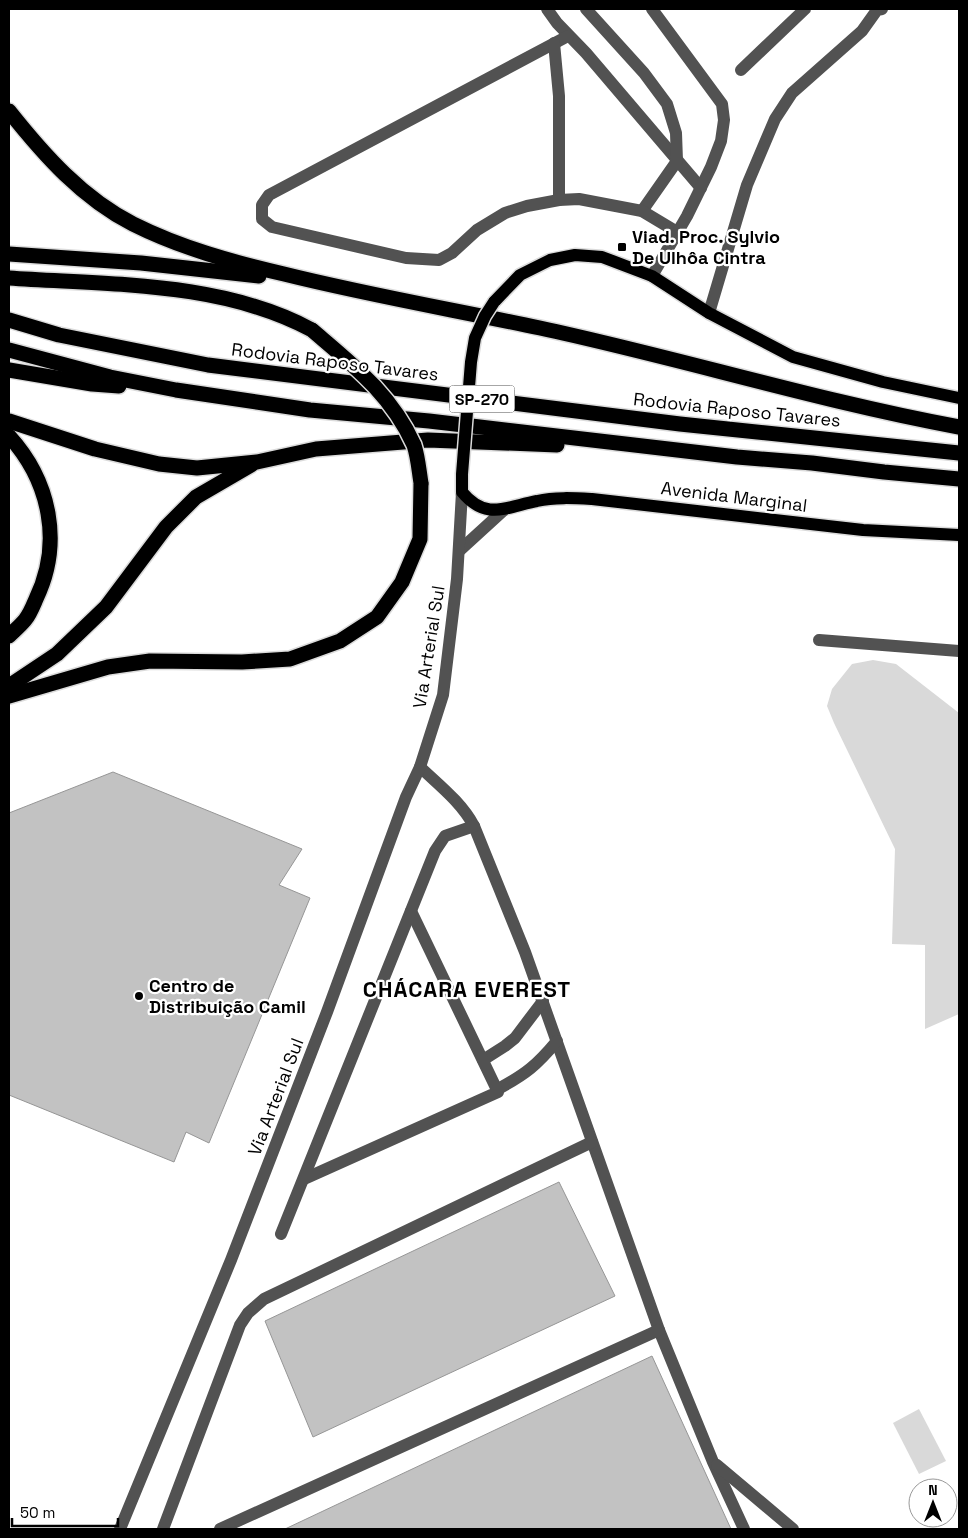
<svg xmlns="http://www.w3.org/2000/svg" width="968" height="1538" font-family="'Space Grotesk',sans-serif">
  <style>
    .green { fill: #d9d9d9 }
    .building { fill: #c2c2c2; stroke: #969696 }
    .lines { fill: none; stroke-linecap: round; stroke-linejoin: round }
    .major-casing { stroke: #dbdbdb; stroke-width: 15 }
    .highway-casing { stroke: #dbdbdb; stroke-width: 18 }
    .minor { stroke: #525252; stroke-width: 12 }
    .major { stroke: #000; stroke-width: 12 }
    .highway { stroke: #000; stroke-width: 15 }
    .major-bridge-casing { stroke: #dbdbdb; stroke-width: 15; stroke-linecap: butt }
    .highway-bridge-casing { stroke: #dbdbdb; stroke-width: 18; stroke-linecap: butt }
    .major-bridge { stroke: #000; stroke-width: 12 }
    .highway-bridge { stroke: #000; stroke-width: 15 }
    .poi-dot { fill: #000; stroke: #fff; stroke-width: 2 }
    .labels { text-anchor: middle; stroke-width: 4.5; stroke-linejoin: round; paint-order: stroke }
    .shield { fill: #fff; stroke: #4c4c4c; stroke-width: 1 }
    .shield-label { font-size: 16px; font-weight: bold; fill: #000 }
    .poi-label { font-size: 18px; font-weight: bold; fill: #000; stroke: #fff; text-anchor: start }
    .street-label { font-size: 18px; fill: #000; stroke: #fff }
    .district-label { font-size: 22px; font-weight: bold; letter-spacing: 1px; fill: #000; stroke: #fff }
  </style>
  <rect width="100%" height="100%" fill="#fff"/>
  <g class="green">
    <path d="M873,660L896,664L959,713V1014L925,1029V945L892,944L895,849L834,723L827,706L832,689L852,664Z"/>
    <path d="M919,1409L946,1461L919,1474L893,1423Z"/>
  </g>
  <g class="building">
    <path d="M113,772L302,849L279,885L310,898L209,1143L186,1132L174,1162L9,1095V813Z"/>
    <path d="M559,1182L615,1296L313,1437L265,1321Z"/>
    <path d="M652,1356L731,1529H285Z"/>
  </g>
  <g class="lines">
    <defs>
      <g id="major">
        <path d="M494,302L520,275L550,260L575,255L602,257L652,276L709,313L793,357L883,382L959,398"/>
        <path d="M462,474V492C486,521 506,507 537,501C555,497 573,498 592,499L863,530L959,535"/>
      </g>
      <g id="highway">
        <path d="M9,111C44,155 82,198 133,224C181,248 232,262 284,274C368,295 455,310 540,328C680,358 818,401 959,427"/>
        <path d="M9,254L141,263L259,276"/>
        <path d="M9,278C109,285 221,281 312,330"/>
        <path d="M9,320L59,335L208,365L680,424L959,453"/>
        <path d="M9,350L110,377L176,390L310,410L429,421L737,457L812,463L884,472L959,479"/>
        <path d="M9,370L92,384L119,386"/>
        <path d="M9,421L95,449L159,464L197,468L257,462L316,449L428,440L557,445"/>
        <path d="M9,436C50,481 63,543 36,599C33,606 30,614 25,620C20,626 14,631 9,636"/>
        <path d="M9,686L57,654L106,607L166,527L196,497L251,465"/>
        <path d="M9,696L108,667L150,661L242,662L290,659L340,641L377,617L402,582L420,539L421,483"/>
      </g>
    </defs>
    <use href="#major" class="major-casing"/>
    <use href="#highway" class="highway-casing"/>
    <g class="minor">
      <path d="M547,9L557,23L586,53L701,188"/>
      <path d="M586,9L644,73L667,104L676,133L677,161L642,211"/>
      <path d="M568,36L269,195L262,205V219L272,227L406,258L439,260L452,253L477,230L505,213L527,206L559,200L579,199L642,211L677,232"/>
      <path d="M554,43L559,96V200"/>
      <path d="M741,70L805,9"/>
      <path d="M652,276L687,216L711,167L721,141L724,120L722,104L652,9"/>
      <path d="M709,313L747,185L775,119L792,93L862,31L877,10L882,9"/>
      <path d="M459,551L505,509"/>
      <path d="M819,640L959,651"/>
      <path d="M420,767C440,786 461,802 474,826L525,952L659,1330L713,1462L744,1529"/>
      <path d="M483,1060L505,1046L515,1038L543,1001"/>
      <path d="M498,1089C526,1074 537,1065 557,1041"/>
      <path d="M304,1179L498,1092L411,911"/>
      <path d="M281,1234L435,851L445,836L474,826"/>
      <path d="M717,1465L793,1529"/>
      <path d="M120,1529L231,1260L327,1012L406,797L420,767L443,695L457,579L462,492"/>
      <path d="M163,1529L240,1325L248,1313L264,1299L592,1142"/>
      <path d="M220,1529L659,1330"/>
    </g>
    <use href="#major" class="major"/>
    <use href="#highway" class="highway"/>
    <defs>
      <path id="major-bridge" d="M462,474L471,362L475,338L485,316L494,302"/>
      <path id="highway-bridge" d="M312,330C353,365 391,394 414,445C418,457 419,471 421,483"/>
    </defs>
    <use href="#major-bridge" class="major-bridge-casing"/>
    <use href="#highway-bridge" class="highway-bridge-casing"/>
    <use href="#major-bridge" class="major-bridge"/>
    <use href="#highway-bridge" class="highway-bridge"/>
  </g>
  <g class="poi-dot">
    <rect x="617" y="242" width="10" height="10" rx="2.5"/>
    <circle cx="139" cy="996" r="5"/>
  </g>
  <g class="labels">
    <rect class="shield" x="449.5" y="385.5" width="65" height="27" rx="4"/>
    <g class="shield-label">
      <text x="482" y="405">SP-270</text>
    </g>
    <g class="poi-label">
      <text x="632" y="243">Viad. Proc. Sylvio<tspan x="632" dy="21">De Ulhôa Cintra</tspan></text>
      <text x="149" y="992">Centro de<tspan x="149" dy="21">Distribuição Camil</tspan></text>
    </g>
    <g class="street-label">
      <text transform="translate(335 362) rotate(7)" y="6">Rodovia Raposo Tavares</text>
      <text transform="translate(737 410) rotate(6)" y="6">Rodovia Raposo Tavares</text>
      <text transform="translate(734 497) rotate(7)" y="6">Avenida Marginal</text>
      <text transform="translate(429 647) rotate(-81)" y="6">Via Arterial Sul</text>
      <text transform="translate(276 1097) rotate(-69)" y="6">Via Arterial Sul</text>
    </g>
    <g class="district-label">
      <text x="467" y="997">CHÁCARA EVEREST</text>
    </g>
  </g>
  <rect width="968" height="1538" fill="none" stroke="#000000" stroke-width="20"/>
  <g transform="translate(933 1503)"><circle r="24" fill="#ffffff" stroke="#999999"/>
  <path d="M0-4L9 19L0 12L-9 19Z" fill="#000000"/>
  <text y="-8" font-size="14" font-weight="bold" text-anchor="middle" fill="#000000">N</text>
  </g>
  <path d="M12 1518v8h106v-8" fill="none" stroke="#000000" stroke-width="2.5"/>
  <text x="20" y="1518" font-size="15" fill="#000000" stroke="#ffffff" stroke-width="4" paint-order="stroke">50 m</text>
</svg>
